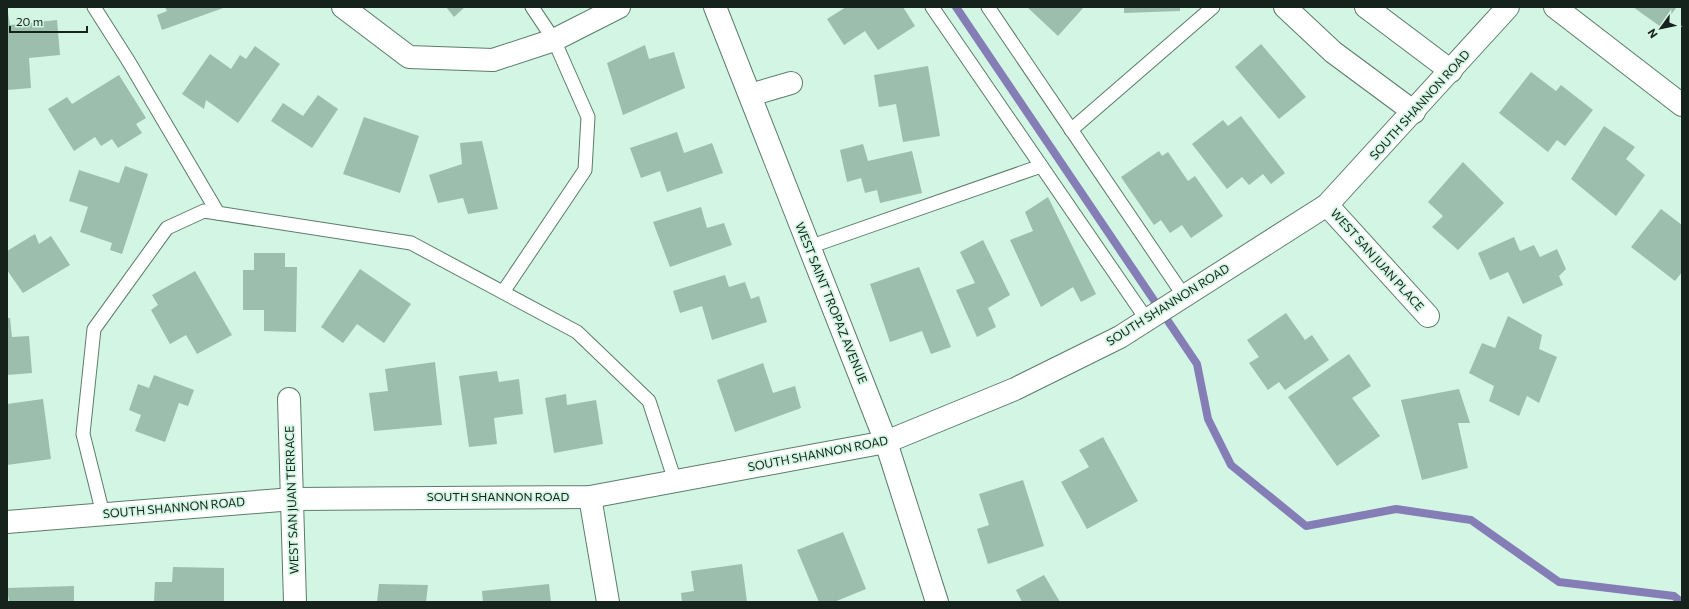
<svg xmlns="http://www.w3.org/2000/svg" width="1689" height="609" font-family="Commissioner,sans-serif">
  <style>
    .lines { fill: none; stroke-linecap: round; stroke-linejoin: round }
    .stream { stroke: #857db6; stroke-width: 8 }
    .building { fill: #9cbeac }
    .service-casing { stroke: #5c7c6b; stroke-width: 15 }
    .minor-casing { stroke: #5c7c6b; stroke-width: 24 }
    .service { stroke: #fff; stroke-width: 13 }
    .minor { stroke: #fff; stroke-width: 22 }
    .labels { text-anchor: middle; stroke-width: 3.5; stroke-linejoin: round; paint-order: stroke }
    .street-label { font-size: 12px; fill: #16231c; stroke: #d2f6e3 }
  </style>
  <rect width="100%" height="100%" fill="#d2f6e3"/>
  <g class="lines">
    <path class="stream" d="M956,7L1197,364L1208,419L1231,465L1306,526L1396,509L1471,520L1559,582L1674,596L1681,602"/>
  </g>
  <g class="building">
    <path d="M7,7L10,25L57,20L60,55L29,58L31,88L7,90Z"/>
    <path d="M165,7H226L162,30L157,15L167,11Z"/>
    <path d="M446,7H465L454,17Z"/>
    <path d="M846,7H903L915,26L878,50L865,31L844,45L827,19Z"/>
    <path d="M1027,7H1084L1058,36Z"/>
    <path d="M1124,7H1180V11L1124,13Z"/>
    <path d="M1633,7H1677L1661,27Z"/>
    <path d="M1261,44L1306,97L1279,119L1235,67Z"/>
    <path d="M645,45L649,59L674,52L685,88L623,115L607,63Z"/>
    <path d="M255,46L280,64L238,123L206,100L204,109L182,94L210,54L231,69L240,55L246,59Z"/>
    <path d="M928,66L940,136L903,142L896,104L879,107L874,75Z"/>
    <path d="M1531,72L1556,91L1561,85L1593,110L1565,146L1557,140L1548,152L1499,113Z"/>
    <path d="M119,75L146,118L136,124L142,133L118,148L112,139L101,146L95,137L74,151L48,109L67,97L72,104Z"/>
    <path d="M318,95L338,109L312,148L271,121L283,103L303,116Z"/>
    <path d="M1241,116L1285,173L1271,184L1263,174L1249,185L1242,177L1227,189L1192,144L1223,120L1228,126Z"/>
    <path d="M364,117L419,136L400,193L343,174Z"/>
    <path d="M1604,126L1635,147L1626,159L1645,175L1616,216L1571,179Z"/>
    <path d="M677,132L684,153L712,143L723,173L667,192L660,171L641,178L630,148Z"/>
    <path d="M482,141L498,209L468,214L463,198L438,203L429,175L462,164L460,143Z"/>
    <path d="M863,144L868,161L912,151L922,193L880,203L877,190L865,193L861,178L847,182L840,150Z"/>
    <path d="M1159,151L1162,156L1168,152L1188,181L1195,176L1223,216L1191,238L1182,225L1170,233L1161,220L1154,225L1121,177Z"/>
    <path d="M1463,162L1504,203L1458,250L1432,227L1443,216L1428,202Z"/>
    <path d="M125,166L148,174L122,254L110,250L112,243L80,232L88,207L69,201L79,170L119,183Z"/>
    <path d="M1048,197L1096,294L1081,302L1073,287L1041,307L1010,240L1033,231L1025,212Z"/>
    <path d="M701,207L707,228L724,223L732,245L670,267L653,222Z"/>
    <path d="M1661,209L1682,225V272L1675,281L1631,247Z"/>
    <path d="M35,234L39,244L51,236L70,265L23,293L7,270V251Z"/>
    <path d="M1514,237L1520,251L1534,245L1540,257L1557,249L1566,269L1559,276L1563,285L1523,304L1508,272L1490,280L1478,253Z"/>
    <path d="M983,240L1010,295L988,308L996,327L977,337L956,290L975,283L960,252Z"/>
    <path d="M254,253H285V267H297L296,332L264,331V310H243V270H254Z"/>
    <path d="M919,267L951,347L931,354L922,331L890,342L870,284Z"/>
    <path d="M360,269L411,304L384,343L357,324L343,343L321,327Z"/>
    <path d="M195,271L232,335L197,354L186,335L170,344L151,310L158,305L152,295Z"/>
    <path d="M725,275L729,287L745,282L751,299L759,296L767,322L712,340L702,306L680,313L673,291Z"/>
    <path d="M1286,313L1305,340L1312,335L1329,360L1285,390L1279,382L1268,390L1249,363L1259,357L1247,340Z"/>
    <path d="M1508,316L1542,335L1539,349L1557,357L1539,403L1527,396L1519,416L1489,401L1494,386L1469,373L1482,343L1495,348Z"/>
    <path d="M7,318H10L12,337L29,336L32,373L7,375Z"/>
    <path d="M1349,354L1371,386L1352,398L1380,436L1337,466L1288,397Z"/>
    <path d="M435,362L442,425L374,431L369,393L388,391L385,369Z"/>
    <path d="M763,363L773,393L795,386L801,408L735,432L717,380Z"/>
    <path d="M497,371L499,382L519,379L523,414L494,418L497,444L469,447L459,376Z"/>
    <path d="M154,375L194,390L188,406L179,403L165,442L135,431L141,415L129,410L138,384L149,388Z"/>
    <path d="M1459,389L1470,423H1458L1468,468L1422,480L1401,400Z"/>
    <path d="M566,394L567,405L596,400L603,444L554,453L545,398Z"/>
    <path d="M43,399L51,459L7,465V404Z"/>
    <path d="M1103,437L1138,501L1087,529L1061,482L1089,467L1079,450Z"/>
    <path d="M1023,480L1044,546L988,564L977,529L989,525L979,494Z"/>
    <path d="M843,532L866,589L834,602H819L797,550Z"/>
    <path d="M742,564L747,602H682L681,593L694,591L691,571Z"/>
    <path d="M173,567L224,568V602H154L155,582H172Z"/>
    <path d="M1044,575L1060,602H1022L1016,590Z"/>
    <path d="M379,584L428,585L426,602H377Z"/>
    <path d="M549,584L551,602H483L482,591Z"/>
    <path d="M74,586V602H9L7,588Z"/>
  </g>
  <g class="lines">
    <defs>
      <g id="service">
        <path d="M94,7L129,62L218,213"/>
        <path d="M932,7L1147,320"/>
        <path d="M988,7L1184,296"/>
        <path d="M1071,130L1213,7"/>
        <path d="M809,247L1041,166"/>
        <path d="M503,292L585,170L588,117L554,40L532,7"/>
        <path d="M103,514L83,434L94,329L167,228L204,211L411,243L577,332L649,401L675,481"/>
      </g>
      <g id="minor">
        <path d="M343,7L409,57L493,60L554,40L619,7"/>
        <path d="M715,7L886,442L937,602"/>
        <path d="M1285,7L1333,52L1414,112"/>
        <path d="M1366,7L1451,71"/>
        <path d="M1555,7L1682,105"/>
        <path d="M750,95L791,83"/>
        <path d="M1327,205L1428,316"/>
        <path d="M289,399L295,602"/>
        <path d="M590,497L608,602"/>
        <path d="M7,522L293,499L590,497L886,442L1015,389L1120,337L1327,205L1508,7"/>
      </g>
    </defs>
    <use href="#service" class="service-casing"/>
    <use href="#minor" class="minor-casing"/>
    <use href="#service" class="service"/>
    <use href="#minor" class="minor"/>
  </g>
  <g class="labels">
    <g class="street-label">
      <text transform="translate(1420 105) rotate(-48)" y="4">SOUTH SHANNON ROAD</text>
      <text transform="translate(1377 260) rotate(48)" y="4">WEST SAN JUAN PLACE</text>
      <text transform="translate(831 303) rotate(68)" y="4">WEST SAINT TROPAZ AVENUE</text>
      <text transform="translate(1168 305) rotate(-32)" y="4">SOUTH SHANNON ROAD</text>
      <text transform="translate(818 454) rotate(-11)" y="4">SOUTH SHANNON ROAD</text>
      <text x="498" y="501">SOUTH SHANNON ROAD</text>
      <text transform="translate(292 500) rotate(-92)" y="4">WEST SAN JUAN TERRACE</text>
      <text transform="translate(174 508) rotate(-5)" y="4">SOUTH SHANNON ROAD</text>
    </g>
  </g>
  <rect width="1689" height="609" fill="none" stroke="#16231c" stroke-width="16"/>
  <g transform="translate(1661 28) rotate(237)" stroke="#d2f6e3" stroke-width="3" paint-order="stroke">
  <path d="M0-3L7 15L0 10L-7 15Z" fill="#16231c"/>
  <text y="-6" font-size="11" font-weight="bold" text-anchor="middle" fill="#16231c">N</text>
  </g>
  <path d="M10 26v6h77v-6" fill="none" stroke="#16231c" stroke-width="2"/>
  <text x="16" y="26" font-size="12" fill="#16231c" stroke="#d2f6e3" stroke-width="3" paint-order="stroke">20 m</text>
</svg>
